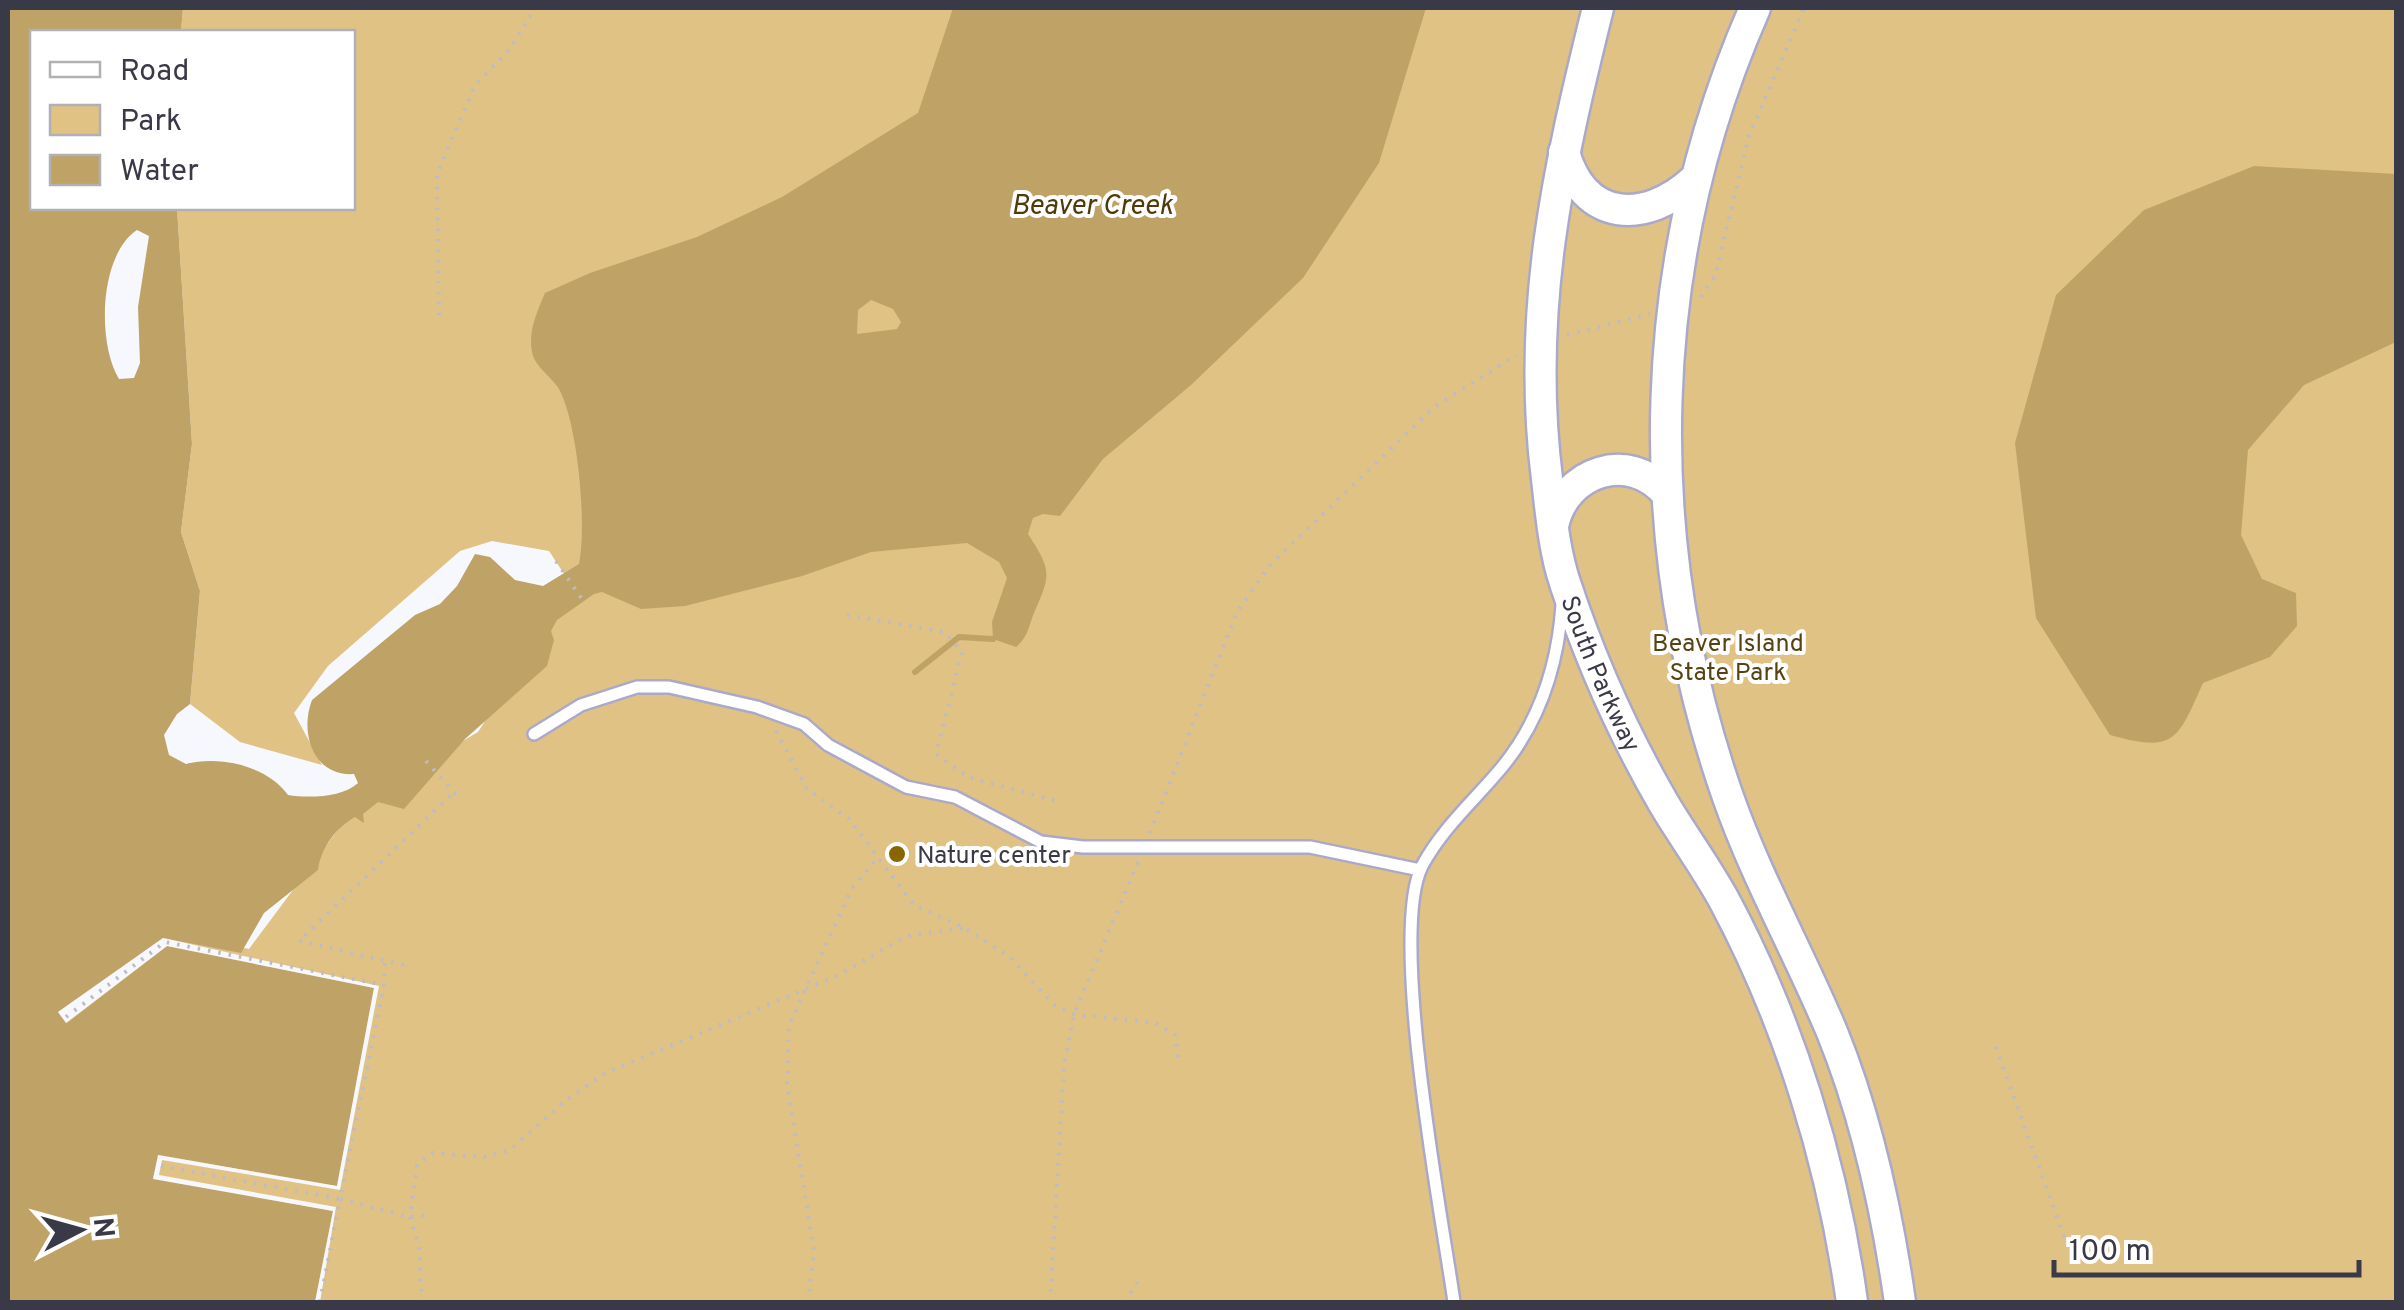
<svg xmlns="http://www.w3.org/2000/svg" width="2404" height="1310" font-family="Overpass,sans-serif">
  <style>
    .green { fill: #e0c285 }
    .water { fill: #bfa266; fill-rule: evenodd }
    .pier { fill: #f7f7fe }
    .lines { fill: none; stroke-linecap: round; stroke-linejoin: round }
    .stream { stroke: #bfa266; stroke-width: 6 }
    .lane-casing { stroke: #aba9c9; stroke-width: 16 }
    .secondary-casing { stroke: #aba9c9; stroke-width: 35 }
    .path { stroke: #bdbcc6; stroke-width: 4; stroke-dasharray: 2.5 8; stroke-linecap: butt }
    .lane { stroke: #fff; stroke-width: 11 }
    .secondary { stroke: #fff; stroke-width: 30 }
    .poi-dot { fill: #896603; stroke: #fff; stroke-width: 4 }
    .labels { text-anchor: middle; stroke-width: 8; stroke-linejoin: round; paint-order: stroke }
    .park-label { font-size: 25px; fill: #574212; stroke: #fff }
    .street-label { font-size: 25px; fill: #3a3947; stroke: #fff }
    .poi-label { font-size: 25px; fill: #3a3947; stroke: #fff; text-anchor: start }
    .water-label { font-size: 28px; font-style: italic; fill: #4f3a08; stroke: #fff }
  </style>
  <rect width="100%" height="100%" fill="#f7f7fe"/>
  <path class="green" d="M183,8H2396V1302H8V1122L52,1008L165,932L249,949L357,804L478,732L572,586L549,551L492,541L460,551L328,666L294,713L322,765L240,742L190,704L200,591L181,532L192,444L177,208H352V32H181Z"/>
  <g class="water">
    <path d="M8,8H183L181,32H32V208H177L192,444L181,532L200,591L190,704L177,714L164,735L169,755L186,764C219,755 268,766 288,795C308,798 342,798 358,783L354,774C314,777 299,734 312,700L415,615L440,604L457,586L475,554L490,557L515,580L543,586L579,564C587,525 578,424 559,389C552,377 534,366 532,352C528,331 537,312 545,293L590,273L697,237L782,197L918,113L953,8H1426L1379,163L1303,278L1191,385L1103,459L1060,516L1043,514L1033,518L1028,534C1052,571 1051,574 1034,613C1028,628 1028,637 1016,647L993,639L992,622L1007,578L999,562L967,543L871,552L802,576L685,606L641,609L602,592L594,594L557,620L551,631L554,640L547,666L465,739L404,809L378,802L363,814L364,823L355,817C337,827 321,847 318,870L264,913L241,953L163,938L58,1012L67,1023L167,946L374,988L337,1186L159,1155L153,1178L333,1211L315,1302H8ZM137,230L149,236L138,307L140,363L134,378L119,379C97,343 99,255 137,230ZM871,300L893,309L901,322L897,329L857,334L858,310Z"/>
    <path d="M2254,166L2396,174V342L2304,385L2248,450L2241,535L2262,579L2296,593L2297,626L2270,657L2203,683C2177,741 2175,753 2110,735L2036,618L2015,443L2056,295L2144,210Z"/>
  </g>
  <path class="pier" d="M163,938L379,986L340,1190L162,1160L159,1175L336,1207L320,1302H315L333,1211L153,1179L158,1155L337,1186L374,988L167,946L66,1023L58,1012Z"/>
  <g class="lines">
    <path class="stream" d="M915,672L959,637L993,639"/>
    <defs>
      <g id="lane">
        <path d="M534,734L581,705L637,687H669L757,707L804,724L828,745L906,787L955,797L1041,842L1083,847H1310L1420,870"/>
        <path d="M1454,1302C1442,1217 1388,934 1422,866C1443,827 1475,800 1503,766C1540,720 1558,663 1562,605"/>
      </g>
      <g id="secondary">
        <path id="s1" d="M1598,8C1558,169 1526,311 1547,479C1551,513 1554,550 1565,583C1590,659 1624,735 1664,804C1683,836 1706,867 1724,900C1790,1023 1833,1165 1852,1302"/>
        <path d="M1755,8C1645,257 1638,540 1728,797C1756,877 1799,953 1832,1032C1867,1118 1887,1211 1900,1302"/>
        <path d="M1564,152C1584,222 1645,225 1694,180"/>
        <path d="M1553,526C1564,471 1630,449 1667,494"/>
      </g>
    </defs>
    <use href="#lane" class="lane-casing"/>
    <use href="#secondary" class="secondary-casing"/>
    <g class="path">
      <path d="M1701,297L1715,276L1749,136L1804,8"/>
      <path d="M439,315L437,174L475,85L509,50L535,8"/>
      <path d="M1567,335L1650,314"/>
      <path d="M556,561L584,602"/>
      <path d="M847,615L944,632L962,652L936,754L968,777L1056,801"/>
      <path d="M776,731L807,789L849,819L914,905L965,928L1010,957L1053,1004L1074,1014L1155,1023L1175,1035L1178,1059"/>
      <path d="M426,761L459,798"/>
      <path d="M1150,833L1237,612L1269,566L1434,407L1517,355"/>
      <path d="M404,965L299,941L454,792"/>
      <path d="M66,1017L165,942L384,985"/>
      <path d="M1996,1047L2067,1245"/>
      <path d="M161,1166L340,1199L384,985L385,961"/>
      <path d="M320,1302L340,1199L410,1217L427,1215"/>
      <path d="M422,1302L419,1247L410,1217L417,1165L432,1153L488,1157L511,1149L565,1101L605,1073L837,976L906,936L965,928"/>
      <path d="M808,1302L814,1251L787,1083L789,1025L852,888L876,860"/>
      <path d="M1050,1302L1064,1066L1074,1014L1139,860"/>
      <path d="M1125,1302L1138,1281"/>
    </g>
    <use href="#lane" class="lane"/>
    <use href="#secondary" class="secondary"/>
  </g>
  <circle class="poi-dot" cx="897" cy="854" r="10"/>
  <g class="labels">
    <g class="park-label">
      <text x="1728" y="651">Beaver Island<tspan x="1728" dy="29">State Park</tspan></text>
    </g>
    <g class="street-label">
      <text dy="9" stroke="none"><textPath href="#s1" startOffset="680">South Parkway</textPath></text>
    </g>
    <g class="poi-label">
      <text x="917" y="863">Nature center</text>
    </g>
    <g class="water-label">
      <text x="1092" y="214">Beaver Creek</text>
    </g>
  </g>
  <rect width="2404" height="1310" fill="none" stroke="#3a3947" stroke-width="20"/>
  <rect x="30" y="30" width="325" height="180" fill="#ffffff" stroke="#b0b0b5" stroke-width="2.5"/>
  <rect x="50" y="62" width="50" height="15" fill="#ffffff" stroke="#b0b0b5" stroke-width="2.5"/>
  <text x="120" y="80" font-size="30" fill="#3a3947">Road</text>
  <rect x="50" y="105" width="50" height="30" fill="#e0c285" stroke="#b0b0b5" stroke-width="2.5"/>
  <text x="120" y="130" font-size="30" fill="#3a3947">Park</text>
  <rect x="50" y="155" width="50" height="30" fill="#bfa266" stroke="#b0b0b5" stroke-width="2.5"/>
  <text x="120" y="180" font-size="30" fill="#3a3947">Water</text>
  <g transform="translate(80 1230) rotate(84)" stroke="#ffffff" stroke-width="8" paint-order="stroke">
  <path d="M0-8L18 38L0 25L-18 38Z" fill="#3a3947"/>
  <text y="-15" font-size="28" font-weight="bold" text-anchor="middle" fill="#3a3947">N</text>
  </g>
  <path d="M2054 1260v15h305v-15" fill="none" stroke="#3a3947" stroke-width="5"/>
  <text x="2069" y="1260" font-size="30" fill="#3a3947" stroke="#ffffff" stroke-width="8" paint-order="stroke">100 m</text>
</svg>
